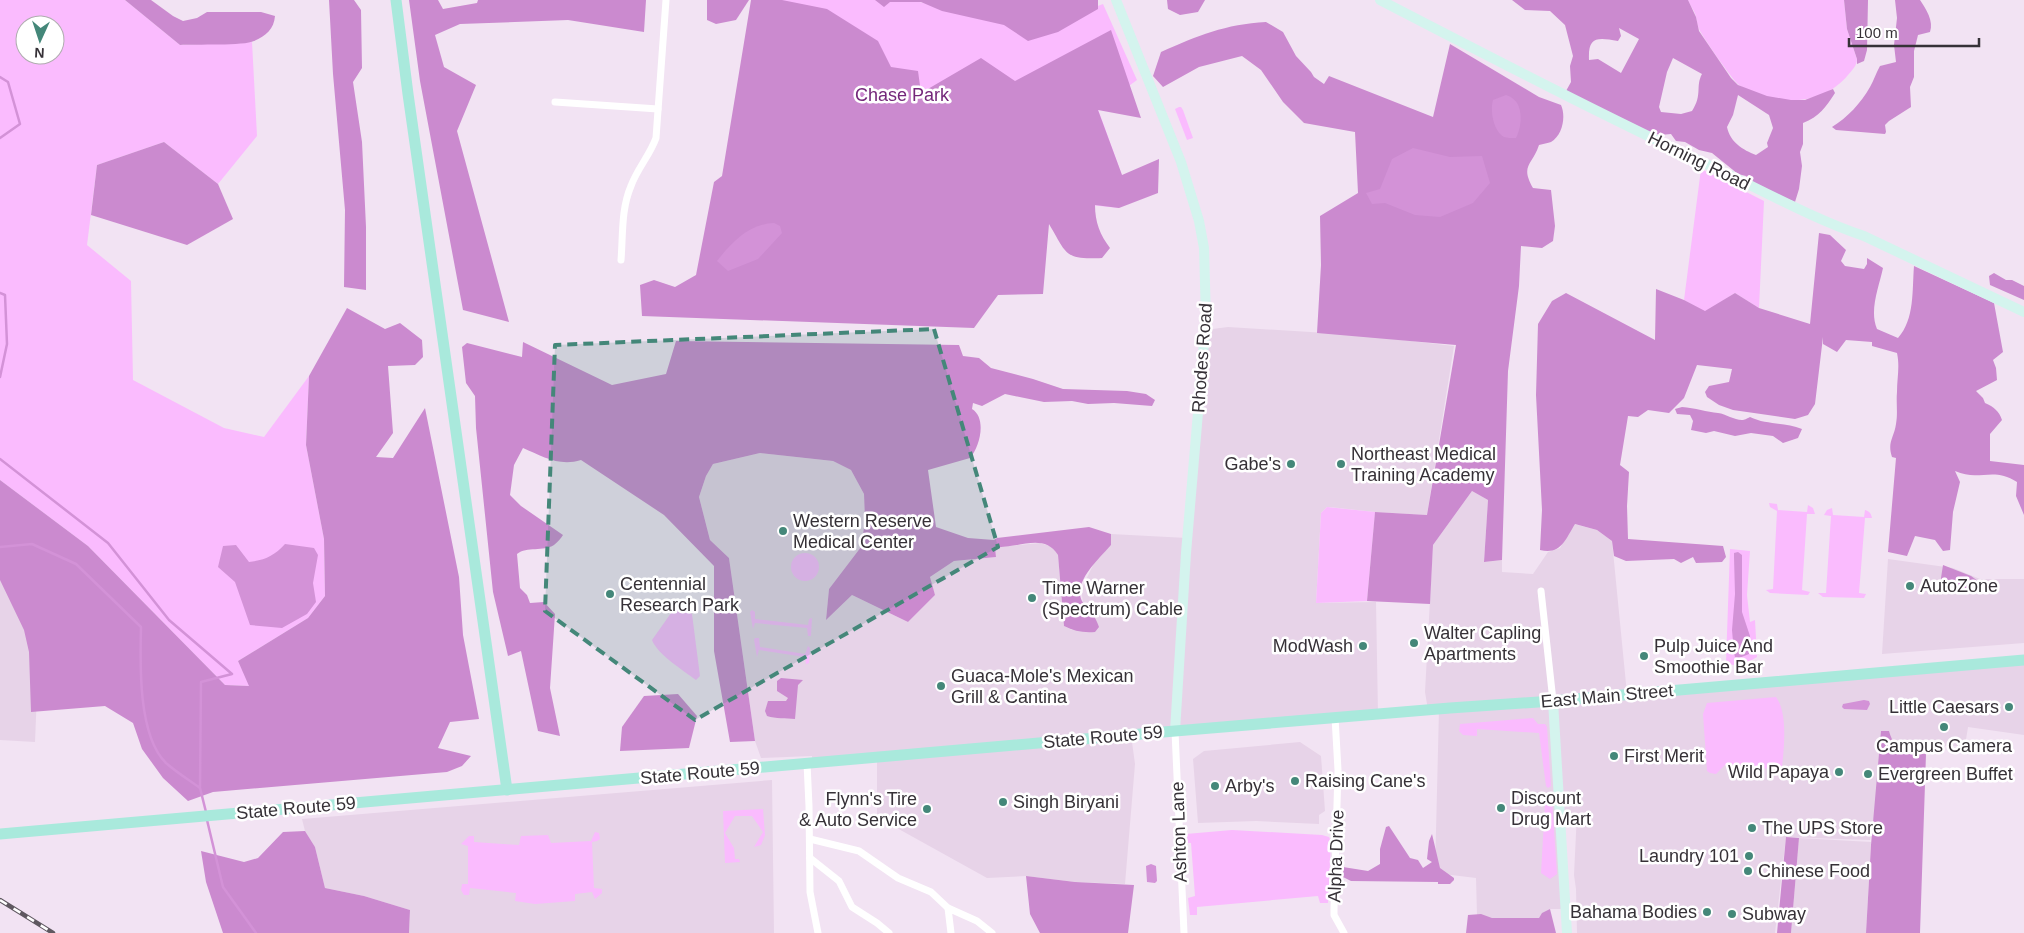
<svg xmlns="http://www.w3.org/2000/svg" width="2024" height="933" font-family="Arial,sans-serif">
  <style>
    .built { fill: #e7d3e8 }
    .green { fill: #fabbfe; fill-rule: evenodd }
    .forest { fill: #cb8acf; fill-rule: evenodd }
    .water { fill: #d392d7 }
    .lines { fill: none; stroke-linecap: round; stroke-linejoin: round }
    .stream { stroke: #d392d7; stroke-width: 2.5 }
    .street { stroke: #fff; stroke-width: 7 }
    .secondary { stroke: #d4f4ee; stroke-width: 10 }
    .primary { stroke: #a9e9dc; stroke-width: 11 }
    .rail-casing { stroke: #5f5860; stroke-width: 4.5 }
    .rail { stroke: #fff; stroke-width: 2.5; stroke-dasharray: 8; stroke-linecap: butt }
    .marked { fill: #448779; fill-opacity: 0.2; stroke: #448779; stroke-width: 4; stroke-dasharray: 10 6; stroke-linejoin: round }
    .poi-dot { fill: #448779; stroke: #fff; stroke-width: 2 }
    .labels { text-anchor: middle; stroke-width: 5; stroke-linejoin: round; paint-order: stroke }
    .park-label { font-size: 18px; fill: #74277a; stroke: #fff }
    .street-label { font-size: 18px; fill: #363137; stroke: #fff }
    .poi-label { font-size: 18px; fill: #363137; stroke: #fff; text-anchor: start }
  </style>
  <rect width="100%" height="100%" fill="#f2e3f3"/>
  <g class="built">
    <path d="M1228,327L1359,335L1454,346L1427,515L1375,512L1330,507H1327L1321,513L1316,603L1376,602L1378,714L1131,735L1135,764L1125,884L1075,882L1026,876L987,878L877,817V757L812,763V756L761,758L755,741L729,558L710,540L699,497L706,476L713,464L760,453L833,461L851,470L864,494L865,521L861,547L829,589L826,620L852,595L908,622L935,595L929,578L954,561L996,557L995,547L1040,543L1053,547L1058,555L1064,626L1072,630L1089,609L1083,602L1081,590L1095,561L1111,545V534L1187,538L1205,330Z"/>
    <path d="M1472,491L1488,500L1484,562L1502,560V572L1533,574L1548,552L1560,548L1574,524L1597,530L1612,541L1627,694L2024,660V735L1968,727L1965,746H1927L1926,754H1917L1901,750L1893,745L1889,731L1870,840L1786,837L1775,933H1577L1576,889L1574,875L1577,813L1561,815L1566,909H1550L1539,918H1492L1477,915L1476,878L1435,873L1439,709L1428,710L1425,692L1433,545Z"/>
    <path d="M1888,559L1953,568L1980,579H2024V643L1882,654Z"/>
    <path d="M0,571L39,644L35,742L0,740Z"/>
    <path d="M1300,742L1321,756L1325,811L1319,815V824L1256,821L1198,823L1193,759L1204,751Z"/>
    <path d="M772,780L774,933H409L410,910L364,896L325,888L315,847L305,831L302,819Z"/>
    <path d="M1799,838L1871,842L1866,933H1791Z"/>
  </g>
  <g class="green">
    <path d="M0,0H125L180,45L252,42L257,136L218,184L164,142L97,165L87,245L131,281L133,380L224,428L264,437L309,376L306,445L324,539L325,596L308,618L238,661L250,686L225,685L88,546L0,480ZM25,25H55V55H25Z"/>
    <path d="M751,0H909L1044,26L1103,4L1137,80L1098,109L1122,175L1119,208L1051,201Z"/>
    <path d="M1688,0H1844L1847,29L1857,59C1857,66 1852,70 1848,75C1822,107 1772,107 1739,85C1733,81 1702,36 1699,29C1697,25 1697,21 1696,17C1695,11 1690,6 1688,0Z"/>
    <path d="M1179,107H1181L1183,110L1193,138L1187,140L1175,109Z"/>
    <path d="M1701,169L1764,201L1759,308L1735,293L1705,312L1684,300Z"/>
    <path d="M1769,503L1777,504L1778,510L1807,512L1808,505L1813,508L1815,514H1807L1802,590L1810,592L1808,595L1770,593L1766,590L1773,589L1777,511L1770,507Z"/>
    <path d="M1327,507L1375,512L1367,601L1316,603L1321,513Z"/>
    <path d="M1832,508L1833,515L1864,517L1865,510C1869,511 1871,513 1872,518H1865L1859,593L1866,594L1864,598L1823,597L1818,593H1826L1831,516L1824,515L1827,510Z"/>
    <path d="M1730,549L1750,551L1747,595L1750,622L1755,620L1757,657C1747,663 1736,669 1726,662Z"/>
    <circle cx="805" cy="567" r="14"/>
    <path d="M680,605L692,614L700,676L696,680C684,671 657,654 652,640L676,606Z"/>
    <path d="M752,610L755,612V619L808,625L809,619L812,618L811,636H808L807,628L755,623L753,629L750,612Z"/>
    <path d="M755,638H759L760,647L805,654L808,646L810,648L809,663L806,664L805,657L759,650L757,657L754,640Z"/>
    <path d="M1776,697C1788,713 1784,748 1782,767L1768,769L1742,764L1725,765L1716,774L1710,773L1707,771L1703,714L1707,703Z"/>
    <path d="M1533,718L1538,724H1545L1547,727L1551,786L1548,788L1546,786L1539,733L1477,729V736L1463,735L1459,731L1460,724Z"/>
    <path d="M1549,798L1552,800L1557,874L1550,879L1541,873L1545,803Z"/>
    <path d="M763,809L765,835L761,845L754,847L763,832L752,816H735L725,833L734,848L735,859H739L740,862L725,863L723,811Z"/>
    <path d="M1232,830L1322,835L1329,837L1331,842L1328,903H1320L1318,896L1197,907V915H1190L1188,898L1195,896L1191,843H1185L1184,837L1186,834Z"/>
    <path d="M595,832L599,833L600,839L597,841L592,842L594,888L602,889V893L595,899L592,892L575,894V901L535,904L515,901L516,893L470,888L469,895H464L461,890L462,884H468V846L461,844L469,836H474V842L519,845L521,836L548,835L551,843L591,841Z"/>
  </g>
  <g class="forest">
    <path d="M125,0H151L173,16L183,21L197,18L207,12H261L275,16C274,29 266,36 254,41C245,46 194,44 180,45Z"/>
    <path d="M329,0H354L361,10L362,68L353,82L362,142L366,227V290L344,287L345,210L333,74Z"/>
    <path d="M409,0H438L443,9L477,3L478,0H646L644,32L568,20L460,24L435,35L444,67L476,85L457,131L509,322L463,310L420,81Z"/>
    <path d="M707,0H749L736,20L716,24L707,20Z"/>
    <path d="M751,0H782L827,9L878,41L891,67L918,71L921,93L981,58L1015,81L1111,30L1141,118L1098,110L1122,175L1159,159L1158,193L1119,208L1095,205C1095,222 1100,235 1110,248L1102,258C1064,260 1067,254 1049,224L1043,294L998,295L974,328L642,316L640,285L654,280L675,287L696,275L714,182L722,176Z"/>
    <path d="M875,0H1098V9L1058,32L1028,41L1004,25L942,11L921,2H890L884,7Z"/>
    <path d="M1167,0H1205L1198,12L1180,15L1168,9Z"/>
    <path d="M1512,0H1688L1696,17L1699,31L1731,78L1738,85L1767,96L1791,100H1805L1833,89L1835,93C1826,107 1819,117 1803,123V144L1800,152L1802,166L1799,189L1795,202L1755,185L1746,176L1738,174L1712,153L1699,150L1685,142L1676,141L1671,134L1660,135L1635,128L1566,91L1571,82L1570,66L1573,56L1565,25L1550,11L1525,10ZM1619,28L1639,39L1621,73L1598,59L1589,60C1588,37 1596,37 1618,41L1621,36ZM1673,58L1702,74C1695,87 1703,94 1692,111L1681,114L1661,112L1659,107L1667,72ZM1738,95L1769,115L1773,128L1767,143L1768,147L1756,155C1743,150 1730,142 1727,127L1733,115Z"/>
    <path d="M1844,0H1868L1867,50L1864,61L1857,64V59L1847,29Z"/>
    <path d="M1895,0H1920C1926,9 1934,21 1930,32L1918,35L1914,51V77L1910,87L1911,107L1889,121L1885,125L1886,132L1885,134L1836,130L1832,127C1847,118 1861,103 1870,87C1874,80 1876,73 1880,66L1896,62L1894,45L1897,18Z"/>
    <path d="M1266,22L1283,32L1296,56L1311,72L1314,77L1324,84L1329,76L1433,117L1450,44L1539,97L1561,105C1566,116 1563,135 1551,142C1548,143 1543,144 1539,145C1532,166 1520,165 1533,188L1551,190L1555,226L1553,241L1542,248L1521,246L1519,286L1508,371L1502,560L1484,562L1488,500L1472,491L1433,545L1430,604L1367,601L1375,512L1427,515L1456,345L1317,333L1321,265L1320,216L1358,193L1355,132L1304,123L1283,102L1261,70L1242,56L1199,67L1163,87L1153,76L1161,52C1197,36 1226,24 1266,22Z"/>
    <path d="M164,142L218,184L233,219L187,245L91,215L97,165Z"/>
    <path d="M1819,233L1830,235L1846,250L1841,261L1845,266L1864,269L1867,264V258L1883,268C1879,287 1869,310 1877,329L1898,338C1915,319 1912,290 1914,266L1994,303L2003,352L1993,360L1996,368L1997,380L1976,391L1983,398L1985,403C1994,407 1999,411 2002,420L1990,434V461L2024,465V515L2016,496L2017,482C1993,466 1979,482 1955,471L1960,482L1953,512L1950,550L1943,551L1935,540L1915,536L1907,556L1888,552L1896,458L1892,457C1887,442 1894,438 1896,424C1898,413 1896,403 1897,392C1897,378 1900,367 1897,353L1872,346V342L1846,340L1837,352L1823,344V337L1815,404L1808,415L1795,419L1733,410L1719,405L1707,397L1705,392L1709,386L1729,382L1732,369L1697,365L1684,398L1669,413L1648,410L1638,417L1628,416L1620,465L1629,472L1627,506L1628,539L1723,546L1726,557L1722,562L1696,563L1693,557L1681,563L1674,559L1626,561L1614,556L1612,541L1597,530L1575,524C1565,540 1561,555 1540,550L1542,510L1536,395L1538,324L1552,301L1566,293L1655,340L1656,289L1684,300L1705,311L1735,293L1759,308L1810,324Z"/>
    <path d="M1994,273L2006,280H2012L2024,286V300L1990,285L1989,276Z"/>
    <path d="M347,308L385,329L400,323L422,340L423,357L415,365L388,366L393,433L376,457L393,458L425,408L459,577L463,635L479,719L450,722L438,748L471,756L462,766L447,772L213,792L188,801L163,778L142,749L133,723L105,706L31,712L29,652L24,630L0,580V480L88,546L225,685L249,686L238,661L308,618L325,596L324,539L306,445L309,376Z"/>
    <path d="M676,341L959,345L963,356L979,358L991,368L1033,379L1063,389L1127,391L1146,394L1155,400L1152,406L1114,403L1088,404L1072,401L1044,402L1005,394L982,406L973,403L972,409C987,418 980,447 970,458L928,470L936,527L968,538L994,540L997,538L1089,527L1111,534V545C1101,557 1072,582 1082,601C1089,612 1094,612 1099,627L1095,632C1083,633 1074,631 1064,626L1058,555C1044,532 1017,549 995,547L996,557L954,561L930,577L935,595L908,622L852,595L826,620L829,589L861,547L865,521L864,494L851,470L833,461L760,453L713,464L706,476L699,497L710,540L729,558L755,741L730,742L714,651V566L664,515L581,460C559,467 542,456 523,448L514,465L510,495L521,506L563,535C561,538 558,542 554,545C543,552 527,546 517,554L520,588L527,595L530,603L544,602L555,614L550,688L560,736L538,731L521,651L508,656L493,592L476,428L475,396L466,383L462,347L467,343L522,357L523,342L612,385L666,374Z"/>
    <path d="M1682,407C1695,408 1707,412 1718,413C1726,414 1734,420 1742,420C1745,420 1746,419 1750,417C1766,425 1785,422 1802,429L1798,438L1783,443L1773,436L1751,433L1735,436L1714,431L1706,433L1691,430L1693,421L1690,415L1677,414L1675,409Z"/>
    <path d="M1943,565L1971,576L1978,581L1979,587C1969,589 1959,596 1949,592L1948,582L1943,583L1941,578Z"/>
    <path d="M781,678L803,680L798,685L795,719C786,718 776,719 767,716L765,711L768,701H786L788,698L777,691V681Z"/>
    <path d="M678,694L697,716L689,748L620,751L622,727L644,696Z"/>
    <path d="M1881,731H1889C1895,752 1905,754 1926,754L1920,933H1866L1871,845Z"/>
    <path d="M1389,826L1410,858L1418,860L1423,868L1432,862L1427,859L1429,841L1432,834L1440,868L1454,878V880L1450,884H1438V882L1351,881L1343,877V867L1368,871L1380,864V849L1386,827Z"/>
    <path d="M305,831L315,847L325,888L364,896L410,910L409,933H223L206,882L201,851L244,862L258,858L283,832Z"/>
    <path d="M1786,837L1799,838L1791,933H1777Z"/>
    <path d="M1026,876L1075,882L1134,885L1128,933H1040L1030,914Z"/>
    <path d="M1550,909L1556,933H1466L1468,915L1481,914L1492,918H1539L1542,913Z"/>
  </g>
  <g class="water">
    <path d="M1506,95C1524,100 1523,124 1516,138C1512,138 1507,138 1504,137C1493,131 1490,110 1493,100Z"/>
    <path d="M1413,148L1450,157L1482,156L1490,183L1473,203L1440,217L1415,215L1385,203L1372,204L1366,193L1380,189L1392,159Z"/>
    <path d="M774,223L780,226L782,233L758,259L728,271L717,261C732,242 749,224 774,223Z"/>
    <path d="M285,544L314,548L318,555L313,583L316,602L307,614L282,628L250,625L235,582L218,567L223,546L236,545L249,562C265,560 274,556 285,544Z"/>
    <path d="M1738,552L1742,555V612L1750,636L1749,654L1739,658L1735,657L1734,653L1732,630L1735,594L1734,557V553Z"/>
    <path d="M1864,700L1869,701L1870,704L1867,710L1844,709L1842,707L1843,704Z"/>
    <path d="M1151,864L1156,866L1157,881L1155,883L1147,882L1146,866Z"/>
  </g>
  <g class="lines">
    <g class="stream">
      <path d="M0,77L8,82L20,124L0,138"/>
      <path d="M0,293L5,295L7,344L0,377"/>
      <path d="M0,459L108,543L169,620L232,674L201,682L200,788L206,812"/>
      <path d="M0,547L32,544L76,564L141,627C140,664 138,736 166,763C176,772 189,780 200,788"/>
      <path d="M207,820L223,887L256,933"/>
    </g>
    <g class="street">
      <path d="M555,102L658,109"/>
      <path d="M621,260C623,236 621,209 631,186C637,169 650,155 656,138L666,0"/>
      <path d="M1541,591L1553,701"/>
      <path d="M1335,717L1338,770L1334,909V915L1344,933"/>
      <path d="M1175,731L1184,933"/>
      <path d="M807,763L809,806L810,892L818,933"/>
      <path d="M810,839L859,851L898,878L931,892L948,908"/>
      <path d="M810,858L839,881L852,907L877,923L889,933"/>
      <path d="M951,933L948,908L977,921L992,933"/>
    </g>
    <g class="secondary">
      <path d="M1116,0L1181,162L1199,221L1204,248L1206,319L1186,553L1175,731"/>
      <path d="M1380,0C1492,58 1604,116 1719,170C1767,193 1814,219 1864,236L2024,312"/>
      <path d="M1553,701L1567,933"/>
    </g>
    <g class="primary">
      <path d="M396,0L408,94L507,790"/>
      <path d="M0,834L1175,731L1450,708L1553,701L2024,660"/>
    </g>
    <defs>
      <path id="rail" d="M0,900L53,933"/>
    </defs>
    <use href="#rail" class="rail-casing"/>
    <use href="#rail" class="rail"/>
  </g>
  <path class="marked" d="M934,329L998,547L695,720L545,611L555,345Z"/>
  <g class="poi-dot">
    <circle cx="1291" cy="464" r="5"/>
    <circle cx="1341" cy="464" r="5"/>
    <circle cx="783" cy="531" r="5"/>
    <circle cx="1910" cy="586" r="5"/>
    <circle cx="610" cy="594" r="5"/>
    <circle cx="1032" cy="598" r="5"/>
    <circle cx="1414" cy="643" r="5"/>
    <circle cx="1363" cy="646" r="5"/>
    <circle cx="1644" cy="656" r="5"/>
    <circle cx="941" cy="686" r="5"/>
    <circle cx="2009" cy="707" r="5"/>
    <circle cx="1944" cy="727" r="5"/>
    <circle cx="1614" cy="756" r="5"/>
    <circle cx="1839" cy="772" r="5"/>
    <circle cx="1868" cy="774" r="5"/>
    <circle cx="1295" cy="781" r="5"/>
    <circle cx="1215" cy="786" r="5"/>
    <circle cx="1003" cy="802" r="5"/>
    <circle cx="1501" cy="808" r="5"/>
    <circle cx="927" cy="809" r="5"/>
    <circle cx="1752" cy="828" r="5"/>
    <circle cx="1749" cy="856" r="5"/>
    <circle cx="1748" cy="871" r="5"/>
    <circle cx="1707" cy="912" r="5"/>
    <circle cx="1732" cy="914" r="5"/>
  </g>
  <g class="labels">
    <g class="park-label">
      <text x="902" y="101">Chase Park</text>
    </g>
    <g class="street-label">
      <text transform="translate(1699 161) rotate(26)" y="6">Horning Road</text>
      <text transform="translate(1202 358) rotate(-86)" y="6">Rhodes Road</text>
      <text transform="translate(1607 696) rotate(-5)" y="6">East Main Street</text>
      <text transform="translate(1103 737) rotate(-5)" y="6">State Route 59</text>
      <text transform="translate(700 773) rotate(-5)" y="6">State Route 59</text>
      <text transform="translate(296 808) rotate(-5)" y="6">State Route 59</text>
      <text transform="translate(1179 832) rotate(-92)" y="6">Ashton Lane</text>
      <text transform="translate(1336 856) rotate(-88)" y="6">Alpha Drive</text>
    </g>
    <g class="poi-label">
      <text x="1351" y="460">Northeast Medical<tspan x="1351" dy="21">Training Academy</tspan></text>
      <text x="1281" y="470" text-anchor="end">Gabe's</text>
      <text x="793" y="527">Western Reserve<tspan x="793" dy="21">Medical Center</tspan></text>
      <text x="620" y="590">Centennial<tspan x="620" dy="21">Research Park</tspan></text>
      <text x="1920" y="592">AutoZone</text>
      <text x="1042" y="594">Time Warner<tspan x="1042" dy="21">(Spectrum) Cable</tspan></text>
      <text x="1424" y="639">Walter Capling<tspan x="1424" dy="21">Apartments</tspan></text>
      <text x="1353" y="652" text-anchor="end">ModWash</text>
      <text x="1654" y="652">Pulp Juice And<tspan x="1654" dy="21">Smoothie Bar</tspan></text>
      <text x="951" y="682">Guaca-Mole's Mexican<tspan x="951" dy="21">Grill &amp; Cantina</tspan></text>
      <text x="1999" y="713" text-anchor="end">Little Caesars</text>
      <text x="1944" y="752" text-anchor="middle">Campus Camera</text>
      <text x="1624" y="762">First Merit</text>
      <text x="1829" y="778" text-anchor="end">Wild Papaya</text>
      <text x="1878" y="780">Evergreen Buffet</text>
      <text x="1305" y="787">Raising Cane's</text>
      <text x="1225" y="792">Arby's</text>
      <text x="1511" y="804">Discount<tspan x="1511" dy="21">Drug Mart</tspan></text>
      <text x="917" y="805" text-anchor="end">Flynn's Tire<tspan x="917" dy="21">&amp; Auto Service</tspan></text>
      <text x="1013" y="808">Singh Biryani</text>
      <text x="1762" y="834">The UPS Store</text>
      <text x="1739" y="862" text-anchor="end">Laundry 101</text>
      <text x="1758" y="877">Chinese Food</text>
      <text x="1697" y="918" text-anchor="end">Bahama Bodies</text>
      <text x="1742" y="920">Subway</text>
    </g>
  </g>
  <g transform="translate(40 40) rotate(183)"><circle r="24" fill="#ffffff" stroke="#afadaf"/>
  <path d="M0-4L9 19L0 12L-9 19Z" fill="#448779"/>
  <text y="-8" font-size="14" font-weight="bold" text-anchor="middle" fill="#363137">N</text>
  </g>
  <path d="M1849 38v8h130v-8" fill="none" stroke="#363137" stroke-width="2.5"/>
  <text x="1856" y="38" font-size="15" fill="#363137" stroke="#ffffff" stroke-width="4" paint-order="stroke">100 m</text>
</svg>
